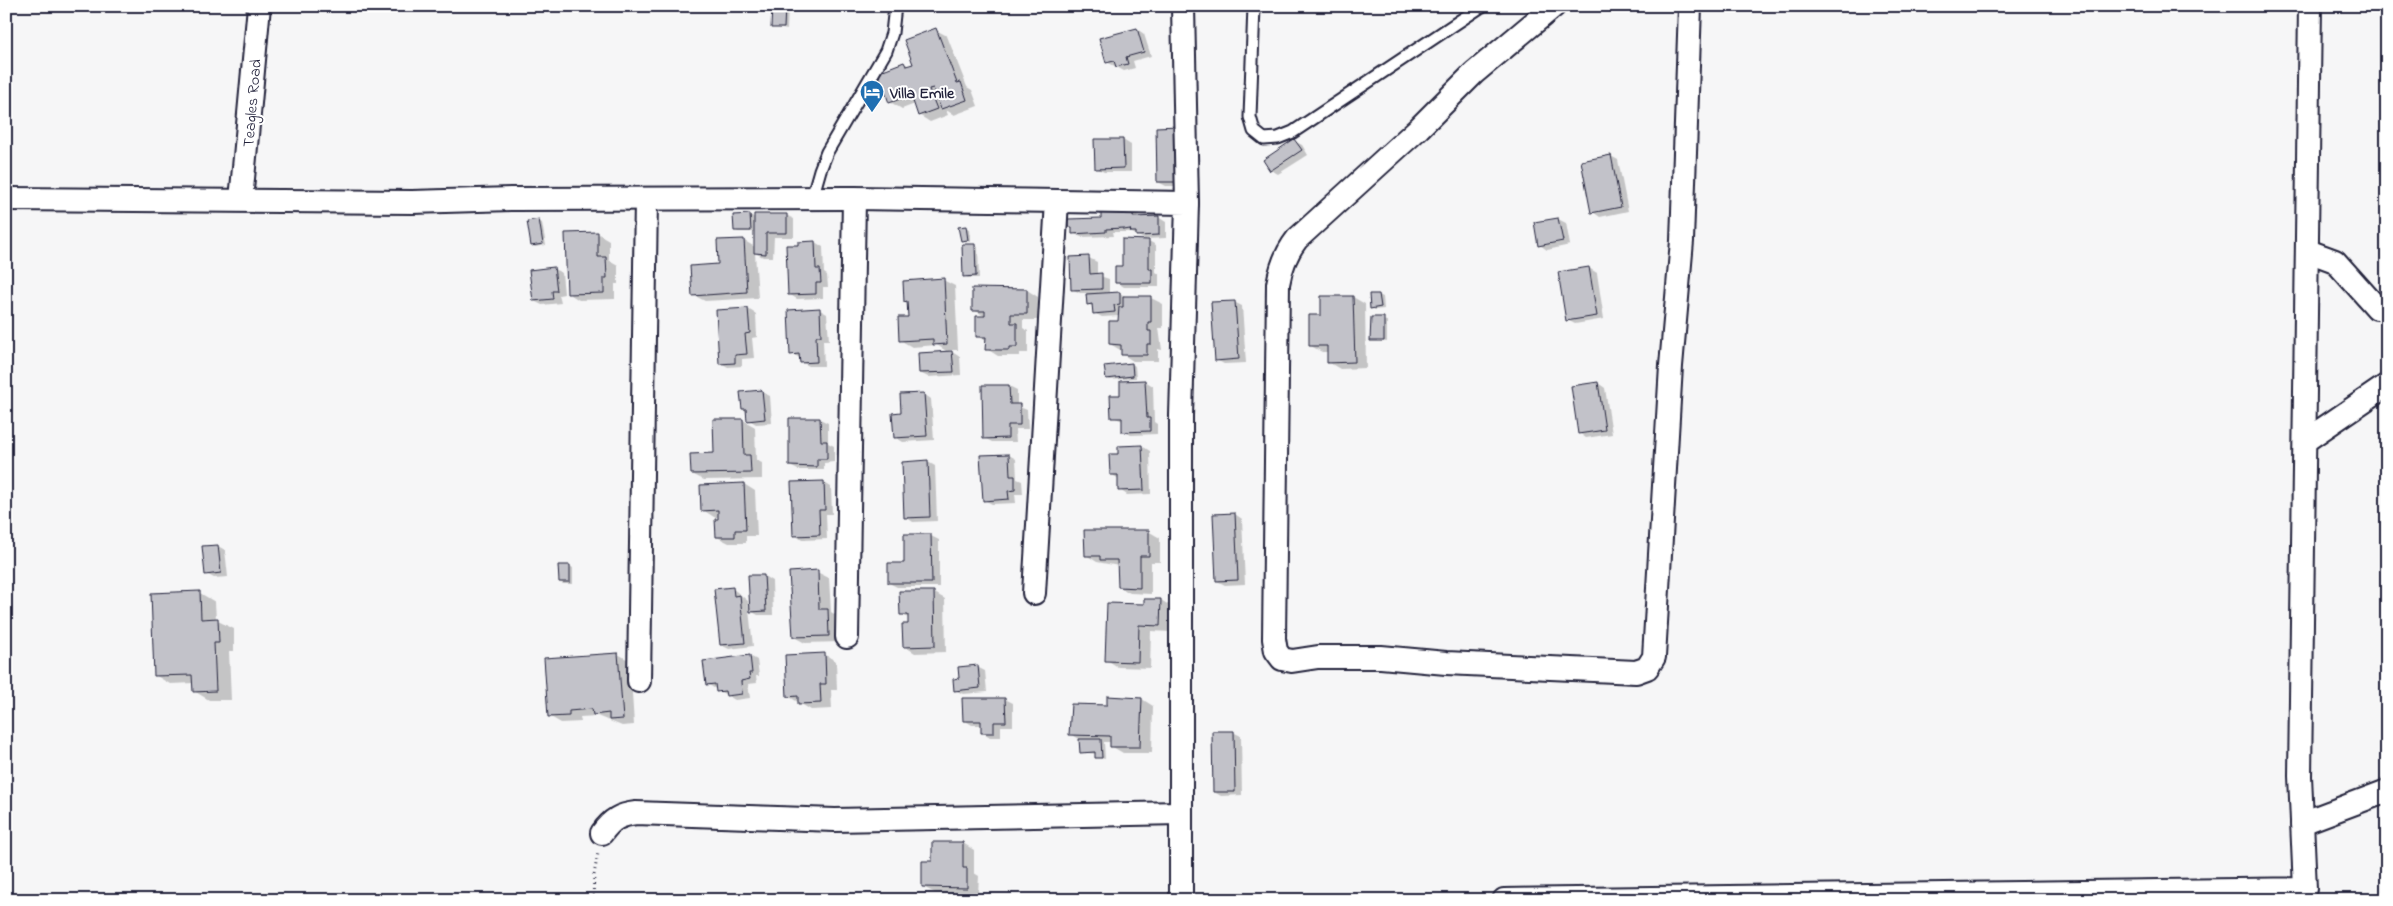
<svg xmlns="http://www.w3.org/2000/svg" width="2393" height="906" font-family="'Indie Flower',sans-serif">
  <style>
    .shadow { fill: #0003 }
    .building { fill: #c2c2c9; stroke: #22223b }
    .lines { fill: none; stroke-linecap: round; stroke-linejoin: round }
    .service-casing { stroke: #22223b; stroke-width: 15 }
    .minor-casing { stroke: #22223b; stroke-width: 26 }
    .path { stroke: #22223b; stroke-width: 3; stroke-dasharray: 1 4; stroke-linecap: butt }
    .service { stroke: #fff; stroke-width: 11 }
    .minor { stroke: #fff; stroke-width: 22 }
    .labels { text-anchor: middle; stroke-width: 4; stroke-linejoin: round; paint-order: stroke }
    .poi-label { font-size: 16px; font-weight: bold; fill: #22223b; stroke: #fff; text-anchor: start }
    .street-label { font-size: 16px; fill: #22223b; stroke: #fff }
  </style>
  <rect width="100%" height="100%" fill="#f6f6f7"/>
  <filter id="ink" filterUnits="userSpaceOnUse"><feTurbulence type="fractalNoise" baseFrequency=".02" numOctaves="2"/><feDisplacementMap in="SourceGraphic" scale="10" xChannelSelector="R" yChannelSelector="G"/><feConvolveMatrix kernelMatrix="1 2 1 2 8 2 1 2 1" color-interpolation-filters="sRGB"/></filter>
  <g filter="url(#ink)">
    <g class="shadow">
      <path d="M773,6H788L787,30L773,27Z"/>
      <path d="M1137,29L1144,34L1151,56L1133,61L1135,68L1124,71L1107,62Z"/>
      <path d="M936,30L947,36L967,87L972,90L978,106L954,115L946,110L948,115L930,122L919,115L915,104L902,109L890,102L904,63L909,66L915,64Z"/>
      <path d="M1157,128L1188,186H1166L1158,182Z"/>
      <path d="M1123,140L1131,145V172H1104L1096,168V141Z"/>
      <path d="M1294,141L1302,145L1308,155L1278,174L1271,170Z"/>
      <path d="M1611,156L1618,160L1628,211L1600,217L1593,212Z"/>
      <path d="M1133,213L1141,217H1158L1166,222V238L1145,239L1156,245V272L1159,274V287H1124L1116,282L1123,267L1148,241L1130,232H1113L1114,236L1081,237L1073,233V229L1069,226Z"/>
      <path d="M750,215L755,218L786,215L794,219V237H774L773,257H763L755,253L758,298L705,301L693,295L743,240L755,247V232H738L735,230L734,216Z"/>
      <path d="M1558,219L1566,223L1570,245L1547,250L1540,245Z"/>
      <path d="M539,221L542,223L546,245L535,247L532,245Z"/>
      <path d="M966,227L970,229L971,242L962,240Z"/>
      <path d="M597,233L609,240V260L618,265V284H615V299L579,300L568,293Z"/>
      <path d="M815,242L823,247L824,273L827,275L828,287H823V298L797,299L789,294L799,246Z"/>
      <path d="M974,245L978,247L979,278H968L964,276Z"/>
      <path d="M1089,258L1097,262V275L1109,279V294L1119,293L1127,297L1151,298L1163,304V328H1159L1162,350L1158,349V361H1133L1122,354V351L1110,344L1119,322L1120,316L1102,317L1094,313V307L1088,304L1087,293H1080L1072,289Z"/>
      <path d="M1589,268L1597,273L1604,319L1575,324L1567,320Z"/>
      <path d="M554,269L562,273L564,294L559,295L561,303L542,305L534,301Z"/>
      <path d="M943,280L955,286L958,350H949L960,357L961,375L928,377L920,373L949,353L937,345L912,347L900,340L909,318L908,303L905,301Z"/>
      <path d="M1027,290L1038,297L1039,320H1023V328L1028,331V353H1020V356H998L987,349V341L977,336L986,317L974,310Z"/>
      <path d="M1379,295L1383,297L1384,309L1375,310L1372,308Z"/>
      <path d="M1322,297H1353L1365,304L1366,368L1340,369L1328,362V352H1322L1311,346L1323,316Z"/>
      <path d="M1234,302L1242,306L1246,363L1224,364L1216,360Z"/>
      <path d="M748,309L756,314L757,337L752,338L754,358L742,359V366L728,367L721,363Z"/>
      <path d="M820,310L827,314L829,340H823L824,366H809L801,362V358L791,354Z"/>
      <path d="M1372,319L1387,321V342L1372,340Z"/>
      <path d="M1132,364L1135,366L1136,378L1110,380L1107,378Z"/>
      <path d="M1145,381L1153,386L1154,422L1157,424V434L1131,435L1123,431V421L1113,417L1121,396V382Z"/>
      <path d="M1598,383L1605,388L1612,434L1586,438L1579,433Z"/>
      <path d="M1009,386L1017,390V406L1027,410L1028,429H1015L1016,442H992L984,438Z"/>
      <path d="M762,392L770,396L772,423L756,424L749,420L748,412L743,409Z"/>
      <path d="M924,394L931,399L934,440L903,442L895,437L902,414Z"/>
      <path d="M790,419H820L828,423V443L834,446V462L824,463V470H798L790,466Z"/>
      <path d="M714,420H743L755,427L756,460L762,463V479L704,480L692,474L715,454Z"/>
      <path d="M1142,446L1150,451L1151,494L1127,495L1120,490L1119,479L1111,474L1119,455V447Z"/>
      <path d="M1009,455L1016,459L1017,479L1022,481L1023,494H1015L1016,503L992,504L984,500Z"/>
      <path d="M928,462L935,466L937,521L913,522L906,517Z"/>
      <path d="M823,482L831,487L832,514H826L827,539L802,540L795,535Z"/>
      <path d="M744,484L755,491L757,536H746V543H729L717,537L719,517H714L703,510Z"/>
      <path d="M1235,514L1242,519L1245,584L1225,585L1217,581Z"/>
      <path d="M1148,531L1160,538V562H1151V594L1130,593L1119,587V566L1097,562L1086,555Z"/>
      <path d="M931,536L939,540V587H897L889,583Z"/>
      <path d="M218,546L225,550L228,577L214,578L206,574Z"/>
      <path d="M570,566L573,568V584H563L560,582Z"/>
      <path d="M817,572L829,578L831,612L839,617L840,642L805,643L794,637Z"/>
      <path d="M764,576L772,581L773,615H758L749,610V577Z"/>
      <path d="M732,588L748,601L753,646L729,649L721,645Z"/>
      <path d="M933,592L945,599L946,652L915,653L904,646L910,619L901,614Z"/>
      <path d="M200,593L215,602L216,620L234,629V651H229L231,700H209L194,691V683L170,684L155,675Z"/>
      <path d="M1161,600L1172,607L1171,632L1151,631L1150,668L1118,667L1107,660L1145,605Z"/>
      <path d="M618,654L630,661L634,725L622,726L597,716L580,717L581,722L561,723L549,716Z"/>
      <path d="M824,654L836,661L837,690H831L832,709L811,710L788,696Z"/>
      <path d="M750,656L757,660L759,676H756L757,683L748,684L750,698L735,700L707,684Z"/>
      <path d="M977,667L985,671L987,692L963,694L955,690L960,679Z"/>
      <path d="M964,699H1005L1013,703V726H1001V737H990L982,732V725H972L964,720Z"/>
      <path d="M1142,699L1153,706L1152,753H1123L1111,746V742H1104L1105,759L1097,757V754L1081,752V740L1071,734L1108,706Z"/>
      <path d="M1233,732L1241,736L1242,795L1221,796L1214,792Z"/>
      <path d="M963,843L974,850V873L979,876L978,894L935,893L923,887L933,862Z"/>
    </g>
    <g class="building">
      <path d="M772,6H785L784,28H771Z"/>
      <path d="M936,28L957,83L961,82L967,100L941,109L933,88L929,89L937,109L918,116L911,95L889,103L878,72L904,62L906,66L913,64L904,40Z"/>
      <path d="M1137,28L1144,52L1126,57L1128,64L1116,67L1114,61L1106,63L1099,38Z"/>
      <path d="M1179,126L1181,182H1157L1156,127Z"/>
      <path d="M1094,139H1123L1124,168L1095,169Z"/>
      <path d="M1294,139L1302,150L1270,171L1263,160Z"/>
      <path d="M1611,155L1621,207L1591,213L1581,161Z"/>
      <path d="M1133,211V217L1159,216V235L1136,236V232H1131L1130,229L1124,230V228L1106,229V232L1072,234V227H1068V219L1101,218V213Z"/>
      <path d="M750,214L751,231H734L733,215Z"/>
      <path d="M754,214H787V233H766V254L754,253Z"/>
      <path d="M1558,218L1563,241L1538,246L1534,222Z"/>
      <path d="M539,219L543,244L531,246L527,221Z"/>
      <path d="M966,226L968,240L961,241L958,227Z"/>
      <path d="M598,232V257H606L607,278H604V293L567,294L565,233Z"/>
      <path d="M744,239L747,292L692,296L690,266L718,264L717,240Z"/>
      <path d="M1122,239L1149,240V269H1152V283H1115V266H1122Z"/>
      <path d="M815,241L816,269H820L821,283H816V294L788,295L786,245H798V242Z"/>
      <path d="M962,244H975L976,276L963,277Z"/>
      <path d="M1089,256L1090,274L1102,273V289L1071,290L1070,257Z"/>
      <path d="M554,267L557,291H552L553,299L533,301L529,270Z"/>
      <path d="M1589,267L1597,316L1566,321L1558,272Z"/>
      <path d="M944,278L947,344L933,345V339L899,341L898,317H908L907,301L904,302L903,281Z"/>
      <path d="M972,288L1027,289V314H1011V323H1017V347H1009V350H985L986,337H976V316H985V311H972Z"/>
      <path d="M1120,292V304L1114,305L1115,312L1093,314L1092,304L1087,305L1086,294Z"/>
      <path d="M1369,294H1379L1381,307L1370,309Z"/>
      <path d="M1123,296H1151V322H1148V331H1151V344H1147V355H1121V345L1109,344V321H1118L1119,307H1123Z"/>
      <path d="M1321,296H1353L1355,362L1327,363V346H1309V315H1321Z"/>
      <path d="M1235,301L1239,359L1215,361L1211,302Z"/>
      <path d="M748,308L750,333L745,334L747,354L735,355V363L719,364L716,310Z"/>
      <path d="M820,308L821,336H816L817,362L800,363L799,354L790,355L788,310Z"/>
      <path d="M1371,317H1384V341H1370Z"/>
      <path d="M952,351L954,372L919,373L918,353Z"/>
      <path d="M1132,363L1133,376L1106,379L1104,366Z"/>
      <path d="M1145,380L1147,418H1150V431L1122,432V418H1111L1110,395H1120V381Z"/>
      <path d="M1598,382L1605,430L1578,434L1571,386Z"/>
      <path d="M982,385H1009L1010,404H1020V425H1008V438L983,439Z"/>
      <path d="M762,390L765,419L747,421L746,409H742L740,392Z"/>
      <path d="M924,393L927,436L894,438L892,413L901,412L900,394Z"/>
      <path d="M789,418H820L821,441H827V459H817V467L789,466Z"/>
      <path d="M713,419H743L744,455H750L751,473L691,474L690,454L714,453Z"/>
      <path d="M1142,445L1144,490L1118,491V475H1110L1109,454H1118V446Z"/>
      <path d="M1009,454L1010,476H1015V490L1008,491L1009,499L983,501L980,455Z"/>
      <path d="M928,460L930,517L904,518L902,462Z"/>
      <path d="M824,481L825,510H819L820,535L793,536L791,482Z"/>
      <path d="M744,483L746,530H735V537H716L715,519H718V510L701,511L700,485Z"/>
      <path d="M1235,513L1238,580L1216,581L1213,514Z"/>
      <path d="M1084,530H1149V556H1140V588L1118,587L1117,560H1100V556H1085Z"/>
      <path d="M904,534H931L932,583H888V563H904Z"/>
      <path d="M218,545L221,573L205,575L202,546Z"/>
      <path d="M558,565H570V582H559Z"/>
      <path d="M818,570L819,609H828L829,636L793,637L789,572Z"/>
      <path d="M748,575H764L766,611L750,612Z"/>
      <path d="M733,587L734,596L740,595L745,643L720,645L714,589Z"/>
      <path d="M200,591L201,619L218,618L219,643H214L216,691L193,692L192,675L154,676L151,593Z"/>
      <path d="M899,591H934L935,646L903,647L902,624H908V615H900Z"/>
      <path d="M1144,599H1161L1160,626L1139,625L1138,662L1105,661L1107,603L1144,604Z"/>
      <path d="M618,653L623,719L609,720V713L593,715L592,709L569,711V716L548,717L544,658Z"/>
      <path d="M825,653L826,684H820L821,703L798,704V696L787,697L785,655Z"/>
      <path d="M750,655L752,673H749L750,679L741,681L742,694L726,696L725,691L716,692L715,684L706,685L703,661Z"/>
      <path d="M978,665L980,688L954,691L953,679L959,678L958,667Z"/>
      <path d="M1107,696L1142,698L1140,747H1110V736L1069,735L1071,704L1107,705Z"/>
      <path d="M962,698H1005L1006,722H994V733H981V721H963Z"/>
      <path d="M1212,731H1234L1235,792H1213Z"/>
      <path d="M1079,739H1101L1102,758H1095V752L1080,753Z"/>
      <path d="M932,842H963V868H967V888L922,887V861H932Z"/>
    </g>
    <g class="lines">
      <defs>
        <g id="service">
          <path d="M1254,6L1250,117L1254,131L1264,139L1278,138L1293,132L1482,6"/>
          <path d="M812,198L820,170L827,152L886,51L892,33L895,6"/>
        </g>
        <g id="minor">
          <path d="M1183,6L1187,203"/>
          <path d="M1554,6L1474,73L1419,128L1297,239C1286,253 1281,266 1278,284L1274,639L1276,651L1282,659L1292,661L1318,657H1381L1446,663L1636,672L1647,668L1654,657L1671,366L1682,241L1690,6"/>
          <path d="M6,199L412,202L511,199L854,198L1187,203L1181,416V900"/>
          <path d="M241,200L259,6"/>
          <path d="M2308,251L2335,261L2377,308H2387"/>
          <path d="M2305,441L2387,385"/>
          <path d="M1034,593L1057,201"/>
          <path d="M847,637L854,198"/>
          <path d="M639,681L646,199"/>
          <path d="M2302,823L2387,791"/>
          <path d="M602,833C612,819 620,815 636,813L835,820L1180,813"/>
          <path d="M1504,900L2305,889L2300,776L2310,6"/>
        </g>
      </defs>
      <use href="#service" class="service-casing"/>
      <use href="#minor" class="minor-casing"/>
      <path class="path" d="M593,900L594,875L598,853"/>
      <use href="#service" class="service"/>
      <use href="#minor" class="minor"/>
    </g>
  </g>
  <defs>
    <symbol id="hotel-pin" viewBox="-11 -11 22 30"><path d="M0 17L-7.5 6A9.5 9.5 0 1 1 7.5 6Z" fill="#1f6fb2" stroke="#fff"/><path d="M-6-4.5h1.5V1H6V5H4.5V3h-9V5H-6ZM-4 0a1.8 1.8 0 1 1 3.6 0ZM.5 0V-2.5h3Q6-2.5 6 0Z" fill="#fff"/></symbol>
  </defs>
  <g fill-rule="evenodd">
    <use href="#hotel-pin" x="858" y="78" width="28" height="38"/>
  </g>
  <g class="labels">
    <g class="poi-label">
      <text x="890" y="98">Villa Emile</text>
    </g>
    <g class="street-label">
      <text transform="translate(251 103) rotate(-85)" y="6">Teagles Road</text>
    </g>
  </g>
  <rect width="2393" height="906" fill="none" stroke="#fff" stroke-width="25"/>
  <rect x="12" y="12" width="2368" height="881" fill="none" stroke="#22223b" stroke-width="2" filter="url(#ink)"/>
</svg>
